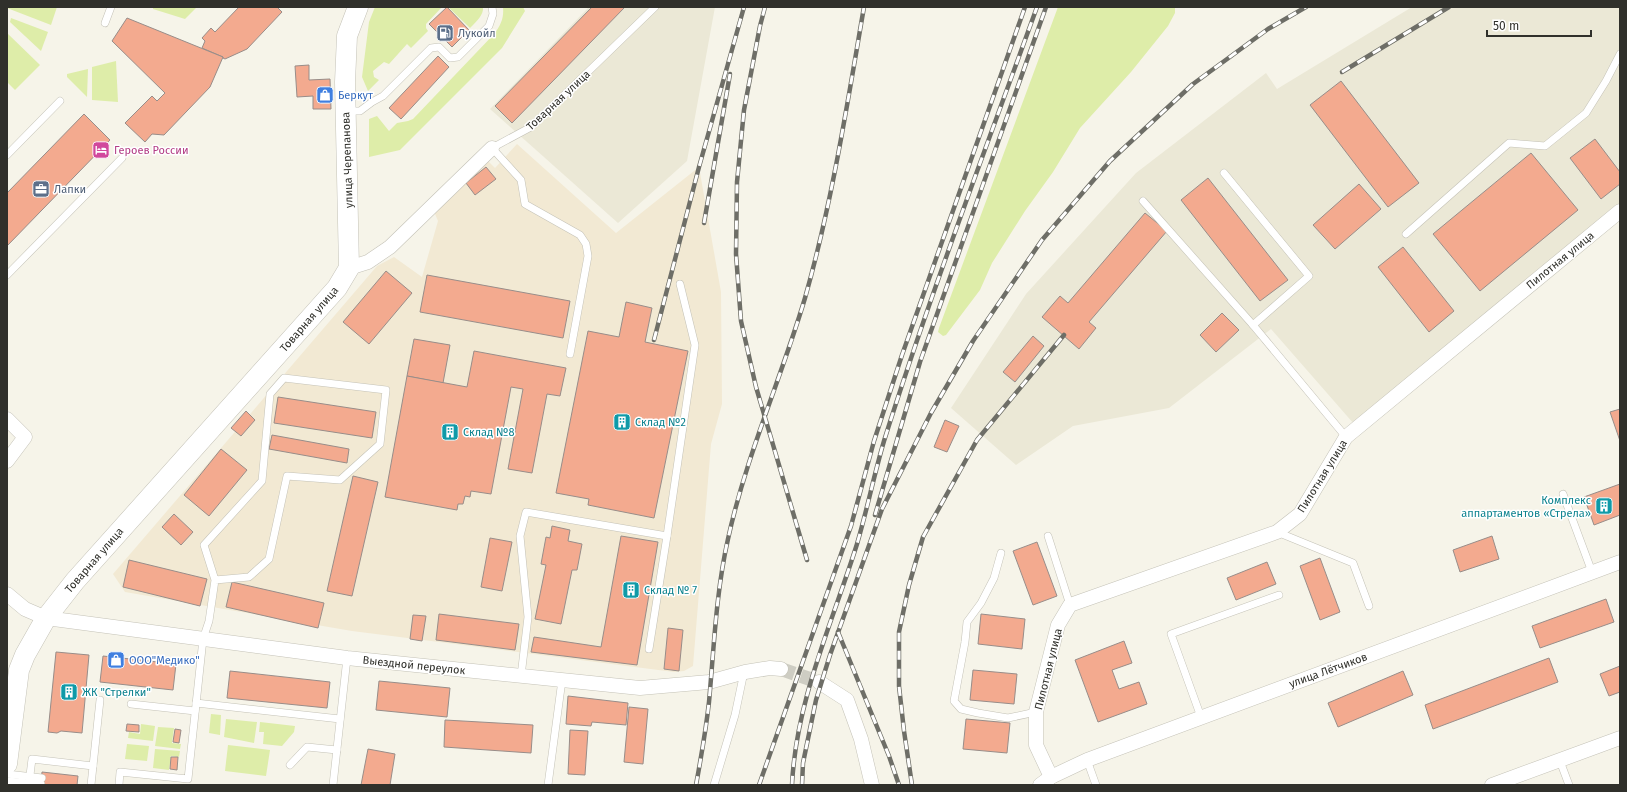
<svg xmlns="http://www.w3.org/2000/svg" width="1627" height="792" font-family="'Fira Sans',sans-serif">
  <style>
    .commercial { fill: #f2e9d3 }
    .built { fill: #ebe8d6 }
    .green { fill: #deeda9 }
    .building { fill: #f3aa8f; stroke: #988d89 }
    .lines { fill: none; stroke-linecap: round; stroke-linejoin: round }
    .street-tunnel { stroke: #cecdc3; stroke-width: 14; stroke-dasharray: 14 7; stroke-linecap: butt }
    .lane-casing { stroke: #c4c2b7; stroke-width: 8 }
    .street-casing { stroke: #c4c2b7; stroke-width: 15 }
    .secondary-casing { stroke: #c4c2b7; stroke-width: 21 }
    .lane { stroke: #fff; stroke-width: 7 }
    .street { stroke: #fff; stroke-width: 14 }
    .secondary { stroke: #fff; stroke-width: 20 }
    .rail-casing { stroke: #6e6e67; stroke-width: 4.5 }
    .rail { stroke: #fff; stroke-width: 3; stroke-dasharray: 9; stroke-linecap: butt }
    .labels { text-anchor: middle; stroke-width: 3; stroke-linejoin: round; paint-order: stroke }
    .service-label { font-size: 11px; fill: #4e5e75; stroke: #fff; text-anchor: start }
    .shop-label { font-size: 11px; fill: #366cbe; stroke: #fff; text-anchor: start }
    .street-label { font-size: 11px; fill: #30302b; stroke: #fff }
    .hotel-label { font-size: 11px; fill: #b23c85; stroke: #fff; text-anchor: start }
    .culture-label { font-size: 11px; fill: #0d838f; stroke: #fff; text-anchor: start }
  </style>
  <rect width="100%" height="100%" fill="#f6f4e9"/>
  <path class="commercial" d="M517,144L616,233L699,167L721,292L722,404L711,444L693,666L684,671L674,672L352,631L125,592L113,574L377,266L394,257L422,277L438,221L433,209L487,160L495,168Z"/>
  <g class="built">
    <path d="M589,7H715L687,161L618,223L490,109Z"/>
    <path d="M1412,7H1620V220L1361,432L1271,329L1169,408L1073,426L1016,465L951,408L1026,294L1136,173L1266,73L1277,89Z"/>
  </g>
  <g class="green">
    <path d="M7,7H57L51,25L7,8Z"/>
    <path d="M153,7H197L185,19L153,9Z"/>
    <path d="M375,7H442L426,24V28L428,31L411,48L407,44L389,64L384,62L373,71L374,77L379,80L368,91L362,77L369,22Z"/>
    <path d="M448,7H483C484,15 476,22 470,28Z"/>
    <path d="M503,7H523L525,11L502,48L400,150L369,157V119L377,116L389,131L397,123L408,121L413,119L495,33C501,24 504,18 503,7Z"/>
    <path d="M1058,7H1175V13L1168,26L1131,72L1080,128L1053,172L1025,211L992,263L980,290L946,335L943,336L938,332L939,328Z"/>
    <path d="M11,18L48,32L41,51L10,22Z"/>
    <path d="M7,33L40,65L15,90L7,82Z"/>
    <path d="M116,61L118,102L92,100V67Z"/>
    <path d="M88,69L87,97L67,77V74Z"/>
    <path d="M211,714L221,715L220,735L209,733Z"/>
    <path d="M226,719L257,722L254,743L224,737Z"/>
    <path d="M260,722L295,726L294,732L282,746L263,744L264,732H259Z"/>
    <path d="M141,724L155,726L153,741L128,738L129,732L140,734Z"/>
    <path d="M158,727L174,728L172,743L181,744L180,749L155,746Z"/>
    <path d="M127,744L149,746L147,761L125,759Z"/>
    <path d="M228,745L270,750L266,776L225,771Z"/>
    <path d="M155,749L180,751L179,757L171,756L169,770L153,768Z"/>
  </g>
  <g class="building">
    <path d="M239,7H277L282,12L247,49L225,59L223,58V57L202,48L205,41L202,38L211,28L215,32Z"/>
    <path d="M447,7L469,30L452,47L429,24Z"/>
    <path d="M592,7H625L512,123L495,106Z"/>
    <path d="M127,18L223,57L210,87L164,135L152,134L145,142L125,123L152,96L157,101L165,93L112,41Z"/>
    <path d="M438,56L449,67L401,119L389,108Z"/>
    <path d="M309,65V80L330,79L331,109H313V96L297,97L295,66Z"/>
    <path d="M1341,81L1419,183L1388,207L1310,105Z"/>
    <path d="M84,114L110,140L7,246V193Z"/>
    <path d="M1595,139L1620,172V184L1601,199L1570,158Z"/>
    <path d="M1531,153L1578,210L1480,291L1433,234Z"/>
    <path d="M486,167L496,179L475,195L466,183Z"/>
    <path d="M1208,178L1288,280L1260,301L1181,200Z"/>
    <path d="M1359,184L1381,209L1335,249L1313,225Z"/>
    <path d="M1145,213L1167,231L1089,322L1096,328L1079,349L1042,317L1060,296L1068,303Z"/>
    <path d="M1403,247L1454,311L1429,332L1378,267Z"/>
    <path d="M386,271L412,293L369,344L343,322Z"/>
    <path d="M427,275L570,301L563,338L420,312Z"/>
    <path d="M626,302L652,308L645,342L688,351L654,518L588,505L589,499L556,493L588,331L619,337Z"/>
    <path d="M1222,313L1239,330L1216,352L1200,335Z"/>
    <path d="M1033,336L1044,346L1015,382L1003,372Z"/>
    <path d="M414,339L450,345L443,383L407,376Z"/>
    <path d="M474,351L566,368L560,396L547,394L532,473L508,469L523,389L511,387L491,494L471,491L470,497L465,496L463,504H458L457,510L385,497L407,376L467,387Z"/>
    <path d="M278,397L376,412L372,438L274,423Z"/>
    <path d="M1620,409V441L1610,412Z"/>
    <path d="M246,411L255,420L241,436L231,428Z"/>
    <path d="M945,420L959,426L947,452L934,447Z"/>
    <path d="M272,435L349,449L347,463L269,449Z"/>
    <path d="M221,449L247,470L209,516L184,495Z"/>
    <path d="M353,476L378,482L352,596L327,591Z"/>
    <path d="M1620,484V515L1594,525L1584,497Z"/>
    <path d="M174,514L193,532L181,545L162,527Z"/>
    <path d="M552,526L570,530L568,541L582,544L577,570H572L561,624L535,619L546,565L541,564L546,537L550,538Z"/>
    <path d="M621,536L658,542L637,665L531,652L534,637L601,647Z"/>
    <path d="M1492,536L1499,559L1460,572L1453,550Z"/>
    <path d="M490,538L512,542L502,591L481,587Z"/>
    <path d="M1037,542L1057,596L1033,605L1013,551Z"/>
    <path d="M1320,558L1340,612L1320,620L1300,566Z"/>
    <path d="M129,560L207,579L200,606L123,587Z"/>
    <path d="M1267,562L1276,584L1236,600L1227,578Z"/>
    <path d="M232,582L324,603L318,628L226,607Z"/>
    <path d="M1606,599L1614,622L1540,648L1532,626Z"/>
    <path d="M439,614L519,624L515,650L436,640Z"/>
    <path d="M981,614L1025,619L1022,649L978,644Z"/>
    <path d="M413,615L426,616L422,641L410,639Z"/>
    <path d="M668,628L683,630L679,671L664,669Z"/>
    <path d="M1124,641L1132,663L1112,670L1119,689L1139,682L1147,704L1098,722L1075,660Z"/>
    <path d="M56,652L89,655L82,733L61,731L57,733L48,732Z"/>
    <path d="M103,656L176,664L173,690L100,682Z"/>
    <path d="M1549,658L1558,682L1433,729L1425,705Z"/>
    <path d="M1620,666V692L1609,696L1600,674Z"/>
    <path d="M973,670L1017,674L1014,704L970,700Z"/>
    <path d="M230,671L330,682L327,708L227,698Z"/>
    <path d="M1403,671L1413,695L1338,727L1328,703Z"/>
    <path d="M379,681L450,688L447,717L376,710Z"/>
    <path d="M568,696L628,703L626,725L592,722L591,726L566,724Z"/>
    <path d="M629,707L648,709L643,764L624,762Z"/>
    <path d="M966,719L1010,723L1007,753L963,749Z"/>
    <path d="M445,720L533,725L531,753L444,747Z"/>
    <path d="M127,724L139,725V732L126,731Z"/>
    <path d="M175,729L181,730L179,743L173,742Z"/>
    <path d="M570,730L588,731L585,775L568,774Z"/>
    <path d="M368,749L395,754L390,785H361Z"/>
    <path d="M171,757H178L177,770L170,769Z"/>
    <path d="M42,772L78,776L77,785H41Z"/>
  </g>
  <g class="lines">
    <path class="street-tunnel" d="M781,669L819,682"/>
    <defs>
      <g id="lane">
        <path d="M105,23L111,7"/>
        <path d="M346,111H360L372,102L383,96L431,48L439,47L450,58L458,57L489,26L493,14L492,7"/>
        <path d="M7,155L60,101"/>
        <path d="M1224,173L1309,276L1253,325"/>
        <path d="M1143,201L1253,325L1346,437"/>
        <path d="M1406,234L1509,143L1545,146L1586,113L1606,81L1620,54"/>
        <path d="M7,275L122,158"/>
        <path d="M570,354L588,256L586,244L580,235L525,204L521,180L492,148L531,127L655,7"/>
        <path d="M1563,494L1592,572"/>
        <path d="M1277,532L1353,563L1369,606"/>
        <path d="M667,536L695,345L680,284"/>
        <path d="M1048,536L1070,605"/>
        <path d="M1001,553L994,578L981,603L967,622L965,642L954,701L961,709L978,713L1008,718L1036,712"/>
        <path d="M521,676L528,617L520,536L526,512L667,536L649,649"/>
        <path d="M196,703L340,719"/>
        <path d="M131,704L195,711"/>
        <path d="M1201,717L1171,634L1279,595"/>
        <path d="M1087,760L1096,785"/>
        <path d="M1560,761L1569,785"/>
        <path d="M290,765L307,747L337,750"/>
        <path d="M93,766L100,700"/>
        <path d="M7,774L42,778"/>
        <path d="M7,781L41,784"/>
        <path d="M29,783L32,759L93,766L91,785"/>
        <path d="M119,785L120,772L188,779L203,639L209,621L215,580L249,577L269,559L287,476L340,480L380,444L386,390L284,378L270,394L262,481L204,545L215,580"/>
        <path d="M333,785L347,658"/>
        <path d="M548,785L562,680"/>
        <path d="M714,785L735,715L744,672"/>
      </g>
      <g id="street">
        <path d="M349,268L368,262L390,247L492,148"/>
        <path d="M7,419L25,437L7,461"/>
        <path d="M7,594L25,609L46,618L347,658L640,688L709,682L745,672L770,668L781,669"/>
        <path d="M819,682L847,700L861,739L872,785"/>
        <path d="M1051,777L1036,745V712L1058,625L1070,605L1277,532L1300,514L1346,437L1620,211"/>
        <path d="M1040,785L1051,777L1087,760L1620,562"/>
        <path d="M1492,785L1620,738"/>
      </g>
      <path id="secondary" d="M7,764L19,670L25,655L46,618L75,581L337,288L349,268L345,82L347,36L358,7"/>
    </defs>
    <use href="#lane" class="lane-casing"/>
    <use href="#street" class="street-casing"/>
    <use href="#secondary" class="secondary-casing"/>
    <use href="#lane" class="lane"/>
    <use href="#street" class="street"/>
    <use href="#secondary" class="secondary"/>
    <defs>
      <g id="rail">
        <path d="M765,7L760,26L744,110L737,182L736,254L741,321L756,387L807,560"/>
        <path d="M1342,72L1449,7"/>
        <path d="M704,223L730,74"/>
        <path d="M654,340L699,167L744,7"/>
        <path d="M875,515L920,362L1046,7"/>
        <path d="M838,632L889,756L899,785"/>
        <path d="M696,785C701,758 706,729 709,702C714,647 716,592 728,539C746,456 781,379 805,298C832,203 847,105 864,7"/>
        <path d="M759,785L851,526L874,441L902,355L1025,7"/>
        <path d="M792,785C796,700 832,624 857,544C867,510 874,475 884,441C930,295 985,151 1037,7"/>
        <path d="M802,785L803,763L816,700L830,655L882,509L931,413L973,341L1042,240L1110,161L1193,84L1268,29L1306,7"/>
        <path d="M912,785L904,731L899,686V632L909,585L923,537L977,440L1064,335"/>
      </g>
    </defs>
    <use href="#rail" class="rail-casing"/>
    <use href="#rail" class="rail"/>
  </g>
  <defs>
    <symbol id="fuel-square" viewBox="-11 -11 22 22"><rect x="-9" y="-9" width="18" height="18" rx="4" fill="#5c6f8a" stroke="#fff"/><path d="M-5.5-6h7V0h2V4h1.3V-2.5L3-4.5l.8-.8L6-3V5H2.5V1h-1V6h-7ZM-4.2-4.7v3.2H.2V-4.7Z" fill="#fff"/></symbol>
    <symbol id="shop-square" viewBox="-11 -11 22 22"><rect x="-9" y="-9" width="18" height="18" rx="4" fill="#3f7fe0" stroke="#fff"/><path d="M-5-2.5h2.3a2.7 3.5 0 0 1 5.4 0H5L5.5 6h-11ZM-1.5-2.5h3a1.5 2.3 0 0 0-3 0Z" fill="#fff"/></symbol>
    <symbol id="hotel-square" viewBox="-11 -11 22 22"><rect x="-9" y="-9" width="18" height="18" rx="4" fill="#d1479c" stroke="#fff"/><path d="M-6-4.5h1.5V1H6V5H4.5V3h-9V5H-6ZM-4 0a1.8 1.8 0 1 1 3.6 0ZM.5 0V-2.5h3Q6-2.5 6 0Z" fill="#fff"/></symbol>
    <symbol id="office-square" viewBox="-11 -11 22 22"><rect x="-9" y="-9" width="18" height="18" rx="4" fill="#5c6f8a" stroke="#fff"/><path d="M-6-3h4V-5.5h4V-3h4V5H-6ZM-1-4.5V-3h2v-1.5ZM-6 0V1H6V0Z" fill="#fff"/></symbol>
    <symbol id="building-square" viewBox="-11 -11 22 22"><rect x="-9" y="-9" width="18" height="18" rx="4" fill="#0f9aa8" stroke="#fff"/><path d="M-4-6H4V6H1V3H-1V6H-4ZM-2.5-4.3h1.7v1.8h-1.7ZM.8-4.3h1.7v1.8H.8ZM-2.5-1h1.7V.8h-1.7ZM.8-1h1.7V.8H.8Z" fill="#fff"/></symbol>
  </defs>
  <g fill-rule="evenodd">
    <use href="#fuel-square" x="435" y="23" width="20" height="20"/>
    <use href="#shop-square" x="315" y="85" width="20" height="20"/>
    <use href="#hotel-square" x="91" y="140" width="20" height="20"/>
    <use href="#office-square" x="31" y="179" width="20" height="20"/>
    <use href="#building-square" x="612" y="412" width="20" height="20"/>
    <use href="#building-square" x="440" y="422" width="20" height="20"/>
    <use href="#building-square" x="1594" y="496" width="20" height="20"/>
    <use href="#building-square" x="621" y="580" width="20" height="20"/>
    <use href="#shop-square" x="106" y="650" width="20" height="20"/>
    <use href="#building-square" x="59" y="682" width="20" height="20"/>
  </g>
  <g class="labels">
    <g class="service-label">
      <text x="458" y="37">Лукойл</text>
      <text x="54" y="193">Лапки</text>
    </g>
    <g class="shop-label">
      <text x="338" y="99">Беркут</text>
      <text x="129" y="664">ООО"Медико"</text>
    </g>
    <g class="street-label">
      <text transform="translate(558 100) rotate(-43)" y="4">Товарная улица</text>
      <text transform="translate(347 160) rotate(-92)" y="4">улица Черепанова</text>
      <text transform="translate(1560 260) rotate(-39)" y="4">Пилотная улица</text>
      <text transform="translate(309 319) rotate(-49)" y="4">Товарная улица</text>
      <text transform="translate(1322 476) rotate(-58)" y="4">Пилотная улица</text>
      <text transform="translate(94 560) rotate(-49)" y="4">Товарная улица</text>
      <text transform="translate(414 665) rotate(6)" y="4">Выездной переулок</text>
      <text transform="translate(1048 669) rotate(-76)" y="4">Пилотная улица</text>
      <text transform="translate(1328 670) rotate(-20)" y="4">улица Лётчиков</text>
    </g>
    <g class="hotel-label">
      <text x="114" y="154">Героев России</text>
    </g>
    <g class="culture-label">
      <text x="635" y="426">Склад №2</text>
      <text x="463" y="436">Склад №8</text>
      <text x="1591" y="504" text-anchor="end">Комплекс<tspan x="1591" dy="13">аппартаментов «Стрела»</tspan></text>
      <text x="644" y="594">Склад № 7</text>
      <text x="82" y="696">ЖК "Стрелки"</text>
    </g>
  </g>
  <rect width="1627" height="792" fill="none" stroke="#30302b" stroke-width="16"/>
  <path d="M1487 30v6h104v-6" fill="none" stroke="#30302b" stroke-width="2"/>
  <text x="1493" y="30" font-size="12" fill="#30302b" stroke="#ffffff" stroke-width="3" paint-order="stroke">50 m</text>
</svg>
